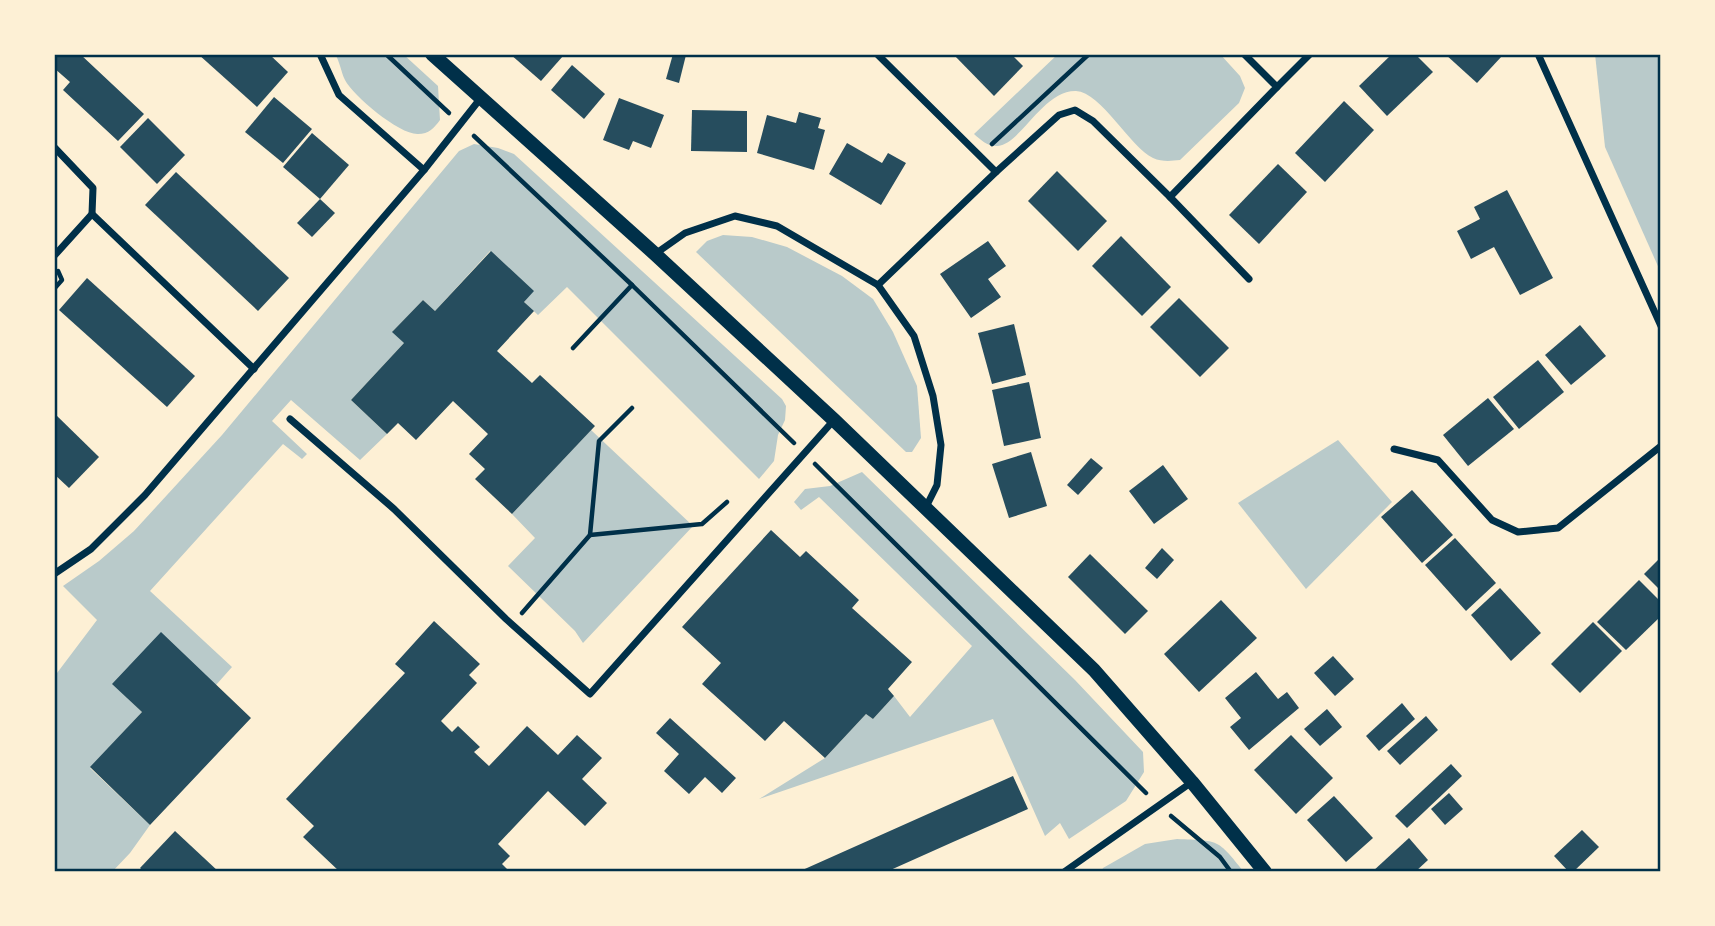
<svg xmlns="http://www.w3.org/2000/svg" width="1715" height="926" font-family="Helvetica,sans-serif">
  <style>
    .green { fill: #b9caca }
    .building { fill: #264d5e }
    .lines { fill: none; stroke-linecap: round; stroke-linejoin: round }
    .path { stroke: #003049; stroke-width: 4.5 }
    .minor { stroke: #003049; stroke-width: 7 }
    .secondary { stroke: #003049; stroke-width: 14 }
    .neatline { fill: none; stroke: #003049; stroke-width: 2.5 }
  </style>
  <rect width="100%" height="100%" fill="#fdf0d5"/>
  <g class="green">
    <path d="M335,54H403L438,86L440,120C434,128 429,134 418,134C400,135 353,96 345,80C341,72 340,62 335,54Z"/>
    <path d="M1058,54H1220L1240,76L1245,88L1239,103L1180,160C1171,161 1162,162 1153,158C1131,148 1101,92 1076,91C1043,90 1021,144 998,146C988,147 981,140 974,134Z"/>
    <path d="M1595,54H1661V273L1605,147Z"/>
    <path d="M474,144L498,148L514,154L782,399L786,406L785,420L778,435L774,461L759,479L567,287L538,315L524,302L533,291L490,251L435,311L423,300L393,331L404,343L351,400L387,434L360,460L291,400L272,421L307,454L302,459L283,444L150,591L232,667L216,685L113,684L142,712L90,768L150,825L130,853L112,872H54V677L97,620L63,586L99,561L134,531L222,435L459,151Z"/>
    <path d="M723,235L752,237L787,247L842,276L873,299L893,332L917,386L921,438L912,452H906L696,252L707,241Z"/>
    <path d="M591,430L693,526L583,643L575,631L508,566L535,538L512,514Z"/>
    <path d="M1338,440L1392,502L1306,589L1238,503Z"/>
    <path d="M862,472L1075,680L1143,752L1144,772L1126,801L1069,839L1060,823L1045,836L993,719L759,799L825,758L866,714L873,719L894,696L910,717L972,646L819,497L801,510L794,502L805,489L830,486Z"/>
    <path d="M1177,839C1219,841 1217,838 1244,872H1101L1103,868L1145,844Z"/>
  </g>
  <g class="building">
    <path d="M54,54H80L144,114L118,141L63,90L70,82L54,68Z"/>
    <path d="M198,54H269L288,72L257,107Z"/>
    <path d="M510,54H561L563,56L541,81Z"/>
    <path d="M673,54L686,55L679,83L666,79Z"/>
    <path d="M953,54H1011L1023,66L994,96Z"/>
    <path d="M1392,54H1415L1433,72L1387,116L1359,86Z"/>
    <path d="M1445,54H1500L1502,56L1477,83Z"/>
    <path d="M572,65L605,94L584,119L551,90Z"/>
    <path d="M274,97L312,129L283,163L245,132Z"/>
    <path d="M619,98L664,115L651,148L633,141L629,150L603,140Z"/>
    <path d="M1344,101L1374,130L1325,182L1295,153Z"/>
    <path d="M692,110L747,111V152L691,151Z"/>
    <path d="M799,112L821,118L818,128L825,130L814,170L757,153L767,115L796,123Z"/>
    <path d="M148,118L185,155L157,184L120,147Z"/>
    <path d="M312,133L349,165L320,199L283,167Z"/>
    <path d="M847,143L882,163L888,153L906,163L881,205L829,174Z"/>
    <path d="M1278,164L1307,192L1259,244L1229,215Z"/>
    <path d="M1057,171L1107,221L1078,251L1028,201Z"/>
    <path d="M176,172L289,278L258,311L145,205Z"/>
    <path d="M1507,190L1553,278L1520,295L1494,247L1471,259L1457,231L1480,219L1474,207Z"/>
    <path d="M320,199L335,213L312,237L297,223Z"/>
    <path d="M1121,236L1171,287L1142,316L1092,266Z"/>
    <path d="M988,241L1006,266L988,279L1001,297L971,318L940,274Z"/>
    <path d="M491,251L534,291L524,302L534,311L497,351L532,383L540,375L595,426L512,514L475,479L485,469L469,454L488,434L453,401L416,440L398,423L387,434L351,400L404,343L392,332L423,300L435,311Z"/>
    <path d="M87,278L195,376L167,407L59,310Z"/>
    <path d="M1179,298L1229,348L1200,377L1150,327Z"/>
    <path d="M1014,324L1026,375L992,384L978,333Z"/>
    <path d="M1580,325L1606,356L1571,385L1545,355Z"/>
    <path d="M1538,360L1564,392L1519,429L1493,397Z"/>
    <path d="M1029,382L1041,438L1004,446L992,390Z"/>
    <path d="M1488,398L1514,429L1468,466L1443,435Z"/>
    <path d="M54,413L99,457L69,488L54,474Z"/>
    <path d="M1031,452L1047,506L1009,518L992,464Z"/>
    <path d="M1091,458L1103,468L1078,495L1067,485Z"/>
    <path d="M1163,465L1188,499L1154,524L1129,491Z"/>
    <path d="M1412,490L1453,535L1422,563L1381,517Z"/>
    <path d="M771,530L800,557L806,551L859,600L852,608L912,662L888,689L894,696L873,719L866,714L825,758L784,721L765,741L702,684L721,663L682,627Z"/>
    <path d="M1455,538L1496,583L1466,611L1425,565Z"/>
    <path d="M1162,548L1174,560L1157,579L1145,568Z"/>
    <path d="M1090,554L1148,611L1125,634L1068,577Z"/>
    <path d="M1661,557V591L1644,574Z"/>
    <path d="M1639,580L1661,602V616L1626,650L1597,622Z"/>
    <path d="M1500,588L1541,633L1511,661L1471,615Z"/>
    <path d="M1221,600L1257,638L1199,692L1164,654Z"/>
    <path d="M434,621L480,664L469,675L477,683L441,721L452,732L458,726L480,747L474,752L489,766L527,726L558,755L577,735L602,758L582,779L607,803L585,826L548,791L498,844L510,856L502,864L510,872H340L303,837L314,826L286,799L405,673L395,664Z"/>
    <path d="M1593,622L1622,651L1580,693L1551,664Z"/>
    <path d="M161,632L251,718L150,825L90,767L142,712L112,684Z"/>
    <path d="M1333,656L1354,679L1335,696L1314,673Z"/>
    <path d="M1256,672L1278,699L1287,692L1299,708L1249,750L1230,727L1241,718L1225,698Z"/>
    <path d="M1402,703L1415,719L1379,751L1366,736Z"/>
    <path d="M1327,709L1342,727L1320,746L1304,729Z"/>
    <path d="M1426,716L1438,730L1400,765L1387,751Z"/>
    <path d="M670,718L736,778L722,793L705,777L689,794L664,771L679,754L656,733Z"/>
    <path d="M1291,735L1333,778L1296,814L1254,770Z"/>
    <path d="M1451,764L1462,776L1407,828L1395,816Z"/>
    <path d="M1013,776L1028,809L953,842L886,872H798Z"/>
    <path d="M1449,793L1463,809L1445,825L1431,809Z"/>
    <path d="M1334,796L1373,838L1346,862L1307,820Z"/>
    <path d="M1582,830L1599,847L1573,872H1569L1554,856Z"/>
    <path d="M175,831L219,872H144L140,868Z"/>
    <path d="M1409,838L1428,860L1415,872H1372Z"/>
  </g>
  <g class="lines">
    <g class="path">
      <path d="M386,54L449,113"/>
      <path d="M474,136L632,285L573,348"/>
      <path d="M992,144L1089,54"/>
      <path d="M632,285L794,443"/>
      <path d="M54,289L62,280L58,271"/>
      <path d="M815,464L1146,793"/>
      <path d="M590,535L702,524L727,502"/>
      <path d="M522,613L590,535L599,441L632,408"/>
      <path d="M1171,816L1220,857L1231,872"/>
    </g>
    <g class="minor">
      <path d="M320,54L339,95L424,170"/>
      <path d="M877,54L996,172L878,285"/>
      <path d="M1538,54L1661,326"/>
      <path d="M1277,87L1310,54"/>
      <path d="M54,147L93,188L92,214"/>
      <path d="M996,172L1059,115L1075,110L1093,121L1170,197L1249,279"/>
      <path d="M1170,197L1277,87L1244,54"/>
      <path d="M655,254L685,233L735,216L777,226L878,285L914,336L933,396L941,445L937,485L926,507"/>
      <path d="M54,256L92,214L254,369"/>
      <path d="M290,419L394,509L506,619L590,694L834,420"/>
      <path d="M1394,449L1438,460L1492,520L1518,532L1558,528L1661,446"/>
      <path d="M54,574L91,549L145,495L424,170L480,99"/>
      <path d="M1064,872L1192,782"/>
    </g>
    <path class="secondary" d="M432,54L655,254L834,420L1094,670L1192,782L1265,872"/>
  </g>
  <rect width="1715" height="926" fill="none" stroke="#fdf0d5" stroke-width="112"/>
  <rect x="56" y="56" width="1603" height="814" class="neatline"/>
</svg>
